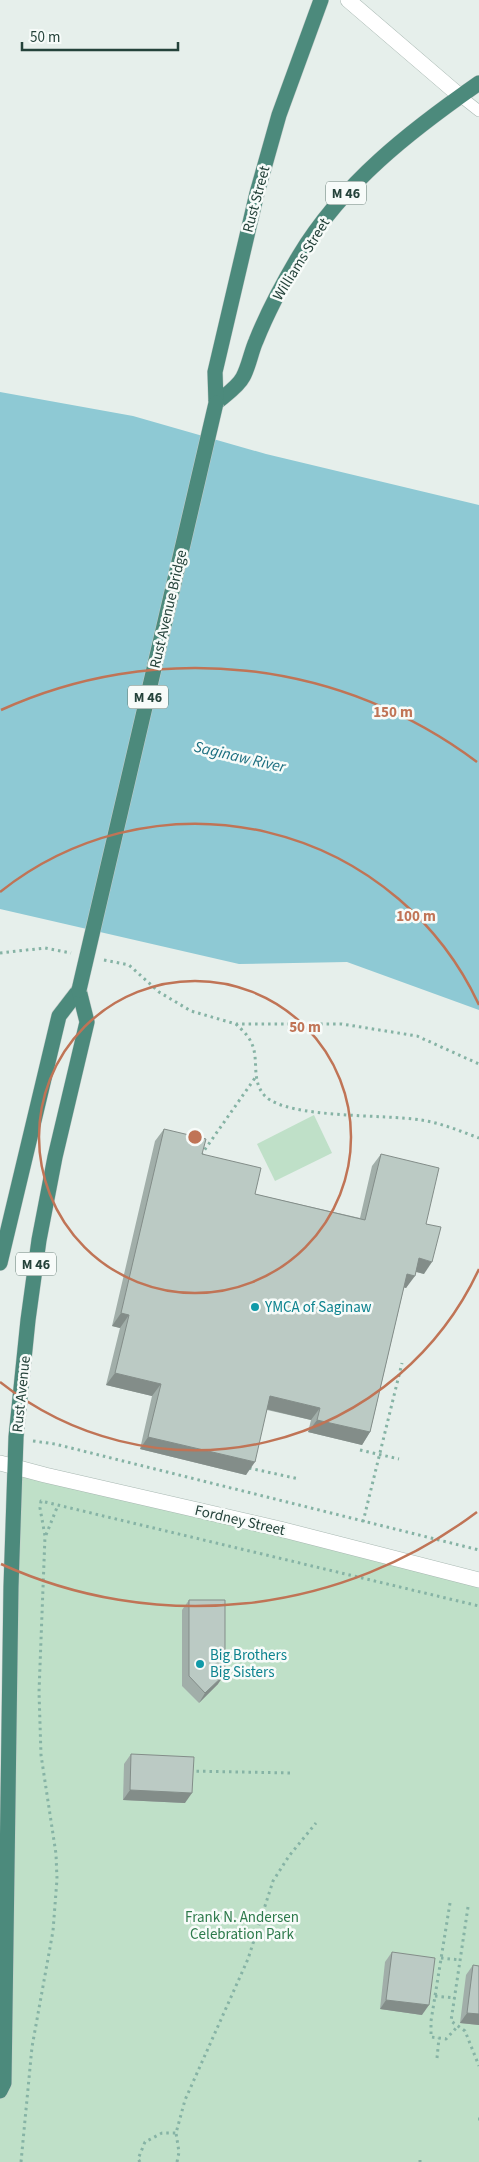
<svg xmlns="http://www.w3.org/2000/svg" width="479" height="2162" font-family="'Source Sans 3',sans-serif">
  <style>
    .green { fill: #bfe0c8 }
    .water { fill: #8ec9d4 }
    .lines { fill: none; stroke-linecap: round; stroke-linejoin: round }
    .service-casing { stroke: #a8b8b2; stroke-width: 12 }
    .minor-casing { stroke: #a8b8b2; stroke-width: 16 }
    .trunk-casing { stroke: #c2cac8; stroke-width: 16 }
    .path { stroke: #86b3a5; stroke-width: 3; stroke-dasharray: 2.5 4; stroke-linecap: butt }
    .service { stroke: #fff; stroke-width: 11 }
    .minor { stroke: #fff; stroke-width: 15 }
    .trunk { stroke: #4c8a7c; stroke-width: 15 }
    .trunk-bridge-casing { stroke: #c2cac8; stroke-width: 16; stroke-linecap: butt }
    .trunk-bridge { stroke: #4c8a7c; stroke-width: 15 }
    .wall { fill: #a1aea9 }
    .shaded-wall { fill: #838d89 }
    .building { fill: #bbcac4; stroke: #838d89 }
    .ring { fill: none; stroke: #c07456; stroke-width: 2.5 }
    .culture-dot { fill: #0f9aa8; stroke: #f7fbf9; stroke-width: 2 }
    .labels { text-anchor: middle; stroke-width: 5; stroke-linejoin: round; paint-order: stroke }
    .shield { fill: #f7fbf9; stroke: #637a73; stroke-width: 1 }
    .shield-label { font-size: 14px; font-weight: bold; fill: #24423a }
    .street-label { font-size: 15px; fill: #24423a; stroke: #f7fbf9 }
    .culture-label { font-size: 15px; fill: #0d838f; stroke: #f7fbf9; text-anchor: start }
    .park-label { font-size: 15px; fill: #2d7a4b; stroke: #f7fbf9 }
    .water-label { font-size: 16px; font-style: italic; fill: #1c6f80; stroke: #f7fbf9 }
    .centre { fill: #c07456; stroke: #f7fbf9; stroke-width: 2.5 }
    .ring-label { font-size: 15px; text-anchor: middle; font-weight: bold; fill: #c07456; stroke: #f7fbf9; stroke-width: 5; stroke-linejoin: round; paint-order: stroke }
  </style>
  <rect width="100%" height="100%" fill="#e6efeb"/>
  <g class="green">
    <path d="M314,1115L332,1153L275,1181L257,1144Z"/>
    <path d="M15,1467L479,1580V2162H0V2091Z"/>
  </g>
  <path class="water" d="M0,392L133,416L266,454L479,505V1010L347,962L239,964L0,909Z"/>
  <g class="lines">
    <defs>
      <path id="service" d="M460,96L479,111"/>
      <g id="minor">
        <path d="M348,0L460,96"/>
        <path d="M0,1463L45,1475L280,1529L479,1580"/>
      </g>
      <g id="trunk">
        <path d="M216,403C224,396 238,387 243,377C249,366 251,352 256,341C268,311 283,283 299,256C343,183 410,131 479,83"/>
        <path d="M216,403L215,372L257,193L279,115L321,0"/>
        <path d="M0,1263L59,1016L79,990"/>
        <path d="M0,2091L4,2083L11,1587L16,1437L28,1320L39,1240L55,1157L87,1022L79,990"/>
      </g>
    </defs>
    <use href="#service" class="service-casing"/>
    <use href="#minor" class="minor-casing"/>
    <use href="#trunk" class="trunk-casing"/>
    <g class="path">
      <path d="M0,953L45,948L71,953"/>
      <path d="M104,960L129,965L159,992L191,1011L236,1024H342L417,1036L479,1064"/>
      <path d="M236,1024C241,1029 248,1035 251,1042C260,1059 250,1080 265,1096C288,1119 386,1114 421,1120C441,1123 460,1131 479,1138"/>
      <path d="M201,1155L255,1078"/>
      <path d="M33,1441L55,1444L479,1550"/>
      <path d="M360,1450L399,1459"/>
      <path d="M249,1468L299,1479"/>
      <path d="M363,1522L402,1363"/>
      <path d="M46,1535L58,1505"/>
      <path d="M190,1771L292,1773"/>
      <path d="M450,1903L431,2021V2037L446,2039L458,2026"/>
      <path d="M468,1907L451,2021L465,2031L479,2066"/>
      <path d="M441,1958L460,1960"/>
      <path d="M435,1996L455,1998"/>
      <path d="M437,2058L439,2038"/>
      <path d="M478,2119H479"/>
      <path d="M21,2162L32,2047L53,1931L57,1879L56,1854L41,1755L39,1692L45,1536L40,1508L41,1501L479,1606"/>
      <path d="M140,2162L138,2159L145,2142L162,2133H176"/>
      <path d="M177,2162L179,2152L176,2133L185,2100L248,1959L273,1881L289,1856L316,1823"/>
      <path d="M420,2162V2160"/>
    </g>
    <use href="#service" class="service"/>
    <use href="#minor" class="minor"/>
    <use href="#trunk" class="trunk"/>
    <defs>
      <path id="trunk-bridge" d="M79,990L216,403"/>
    </defs>
    <use href="#trunk-bridge" class="trunk-bridge-casing"/>
    <use href="#trunk-bridge" class="trunk-bridge"/>
  </g>
  <g class="wall">
    <path d="M164,1129L202,1154L255,1194L360,1218L372,1166L381,1154L426,1224L424,1274L416,1272L406,1288L404,1287L370,1432L362,1445L308,1432L311,1420L267,1410L246,1475L140,1449L152,1396L106,1385L120,1328L112,1326L155,1141Z"/>
    <path d="M189,1600L218,1684L199,1703L182,1686V1610Z"/>
    <path d="M131,1754L185,1803L123,1800L124,1764Z"/>
    <path d="M392,1952L422,2015L380,2009L385,1962Z"/>
    <path d="M473,1965L479,1966V2025L460,2023L466,1975Z"/>
  </g>
  <g class="shaded-wall">
    <path d="M419,1258L432,1262L424,1274L410,1270Z"/>
    <path d="M407,1274L415,1276L406,1288L399,1286Z"/>
    <path d="M121,1313L129,1315L120,1328L112,1326Z"/>
    <path d="M115,1373L161,1384L152,1396L106,1385Z"/>
    <path d="M270,1396L320,1408L311,1420L262,1408Z"/>
    <path d="M317,1420L370,1432L362,1445L308,1432Z"/>
    <path d="M148,1437L255,1462L246,1475L140,1449Z"/>
    <path d="M225,1674L218,1684L199,1703L205,1693Z"/>
    <path d="M130,1790L192,1793L185,1803L123,1800Z"/>
    <path d="M386,2000L429,2005L422,2015L380,2009Z"/>
    <path d="M467,2013L479,2014V2025L460,2023Z"/>
  </g>
  <g class="building">
    <path d="M164,1129L206,1139L202,1154L261,1168L255,1194L365,1220L381,1154L439,1168L426,1224L441,1227L432,1262L419,1258L415,1276L407,1274L370,1432L317,1420L320,1408L270,1396L255,1462L148,1437L161,1384L115,1373L129,1315L121,1313Z"/>
    <path d="M189,1600H225V1674L205,1693L189,1676Z"/>
    <path d="M131,1754L194,1757L192,1793L130,1790Z"/>
    <path d="M392,1952L435,1958L429,2005L386,2000Z"/>
    <path d="M473,1965L479,1966V2014L467,2013Z"/>
  </g>
  <g class="ring">
    <circle cx="195" cy="1137" r="156"/>
    <path d="M479 1269A313 313 0 0 1 0 1382M0 892A313 313 0 0 1 479 1005"/>
    <path d="M477 1512A469 469 0 0 1 1 1564M1 710A469 469 0 0 1 477 762"/>
  </g>
  <g class="culture-dot">
    <circle cx="255" cy="1307" r="5"/>
    <circle cx="200" cy="1664" r="5"/>
  </g>
  <g class="labels">
    <g class="shield">
      <rect x="326" y="181.5" width="40" height="23" rx="4"/>
      <rect x="128" y="685.5" width="40" height="23" rx="4"/>
      <rect x="16" y="1252.5" width="40" height="23" rx="4"/>
    </g>
    <g class="shield-label">
      <text x="346" y="198">M 46</text>
      <text x="148" y="702">M 46</text>
      <text x="36" y="1269">M 46</text>
    </g>
    <g class="street-label">
      <text transform="translate(256 199) rotate(-75)" y="5">Rust Street</text>
      <text transform="translate(301 259) rotate(-58)" y="5">Williams Street</text>
      <text transform="translate(168 609) rotate(-77)" y="5">Rust Avenue Bridge</text>
      <text transform="translate(21 1394) rotate(-84)" y="5">Rust Avenue</text>
      <text transform="translate(240 1520) rotate(13)" y="5">Fordney Street</text>
    </g>
    <g class="culture-label">
      <text x="265" y="1312">YMCA of Saginaw</text>
      <text x="210" y="1660">Big Brothers<tspan x="210" dy="17">Big Sisters</tspan></text>
    </g>
    <g class="park-label">
      <text x="242" y="1922">Frank N. Andersen<tspan x="242" dy="17">Celebration Park</tspan></text>
    </g>
    <g class="water-label">
      <text transform="translate(240 756) rotate(13)" y="6">Saginaw River</text>
    </g>
  </g>
  <circle cx="195" cy="1137" r="8" class="centre"/>
  <g class="ring-label">
    <text x="393" y="717">150 m</text>
    <text x="416" y="921">100 m</text>
    <text x="305" y="1032">50 m</text>
  </g>
  <path d="M22 42v8h156v-8" fill="none" stroke="#24423a" stroke-width="2.5"/>
  <text x="30" y="42" font-size="15" fill="#24423a" stroke="#f7fbf9" stroke-width="4" paint-order="stroke">50 m</text>
</svg>
